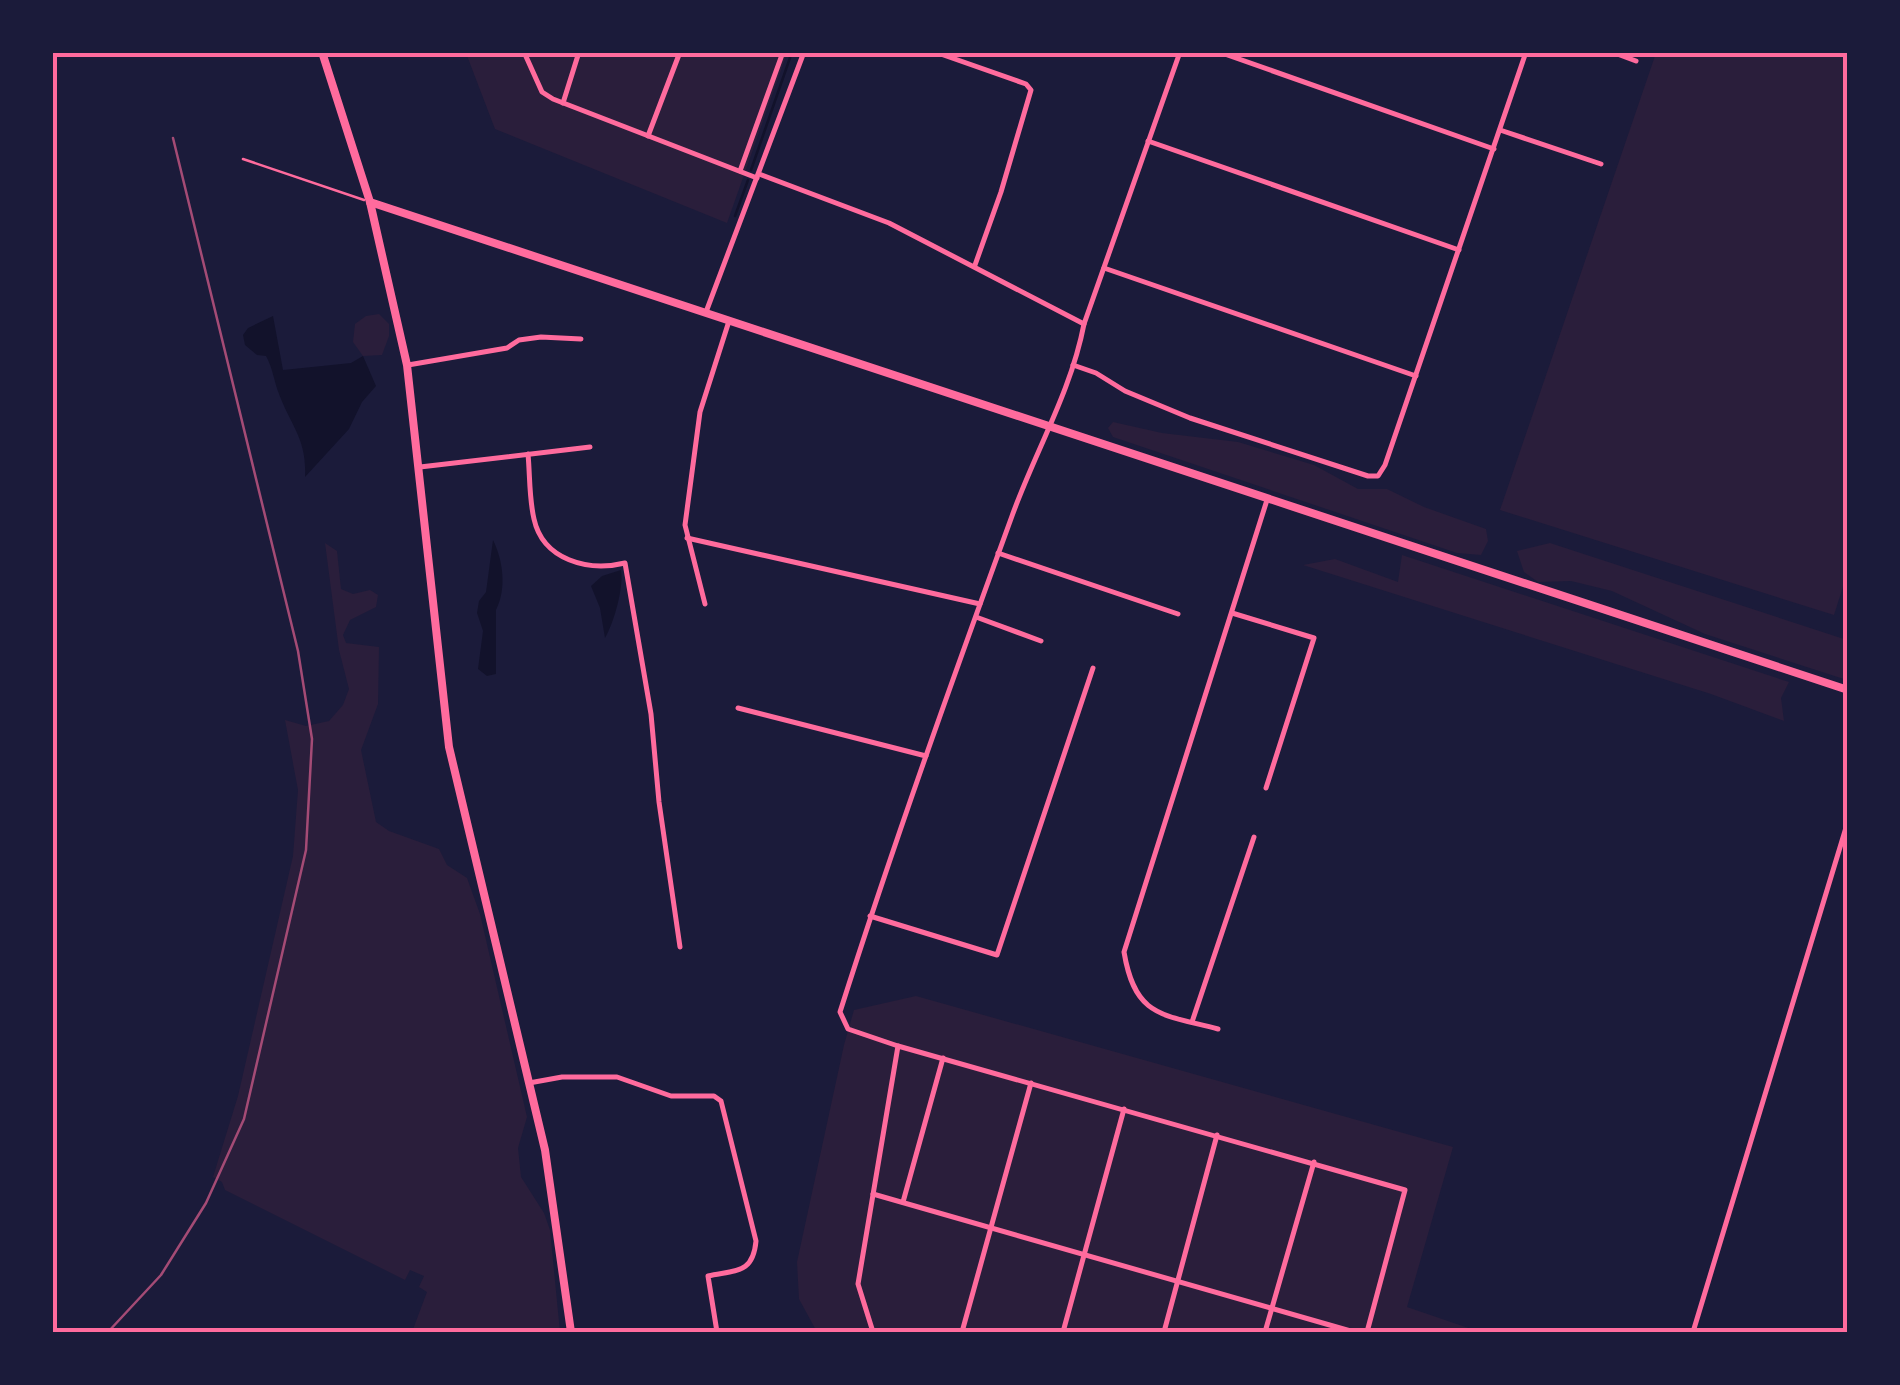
<svg xmlns="http://www.w3.org/2000/svg" width="1900" height="1385" font-family="'DM Sans',sans-serif">
  <style>
    .green { fill: #2a1e3b }
    .water { fill: #12122b }
    .lines { fill: none; stroke-linecap: round; stroke-linejoin: round }
    .stream { stroke: #12122b; stroke-width: 2.5 }
    .service { stroke: #ff6b9d; stroke-width: 2.5 }
    .minor { stroke: #ff6b9d; stroke-width: 5 }
    .secondary { stroke: #ff6b9d; stroke-width: 8 }
    .rail { stroke: #a44b75; stroke-width: 2.5 }
    .neatline { fill: none; stroke: #ff6b9d; stroke-width: 4 }
  </style>
  <rect width="100%" height="100%" fill="#1b1b3a"/>
  <g class="green">
    <path d="M466,53H787L727,223L495,129Z"/>
    <path d="M1656,53H1847L1848,571L1834,615L1500,510Z"/>
    <path d="M379,314L389,324V336L382,355L363,356L353,342L355,324L366,316Z"/>
    <path d="M1113,422L1162,433L1238,442L1314,465L1358,489H1387L1424,507L1486,529L1488,541L1481,555L1457,553L1113,437L1108,428Z"/>
    <path d="M325,543L337,551L341,589L353,594L370,590L378,595L376,607L350,620L343,635L346,643L379,647L378,704L361,750L376,822L389,831L439,849L447,865L467,878L480,914L527,1117L518,1148L521,1177L544,1213L550,1230L560,1332H412L427,1292L419,1287L424,1276L410,1270L405,1280L225,1190L222,1182L213,1177L238,1096L293,856L298,790L285,720L306,726L329,721L343,705L349,689L339,650Z"/>
    <path d="M1550,543L1847,640V680L1705,634L1612,591L1571,581L1538,582L1524,572L1517,551Z"/>
    <path d="M1402,555L1789,682L1781,698L1784,721L1711,694L1303,565L1335,559L1398,582Z"/>
    <path d="M916,996L1453,1147L1407,1307L1480,1332H817L799,1299L797,1262L844,1045L854,1010Z"/>
  </g>
  <g class="water">
    <path d="M273,316L283,370L351,363L363,356L376,386L362,402L349,429L305,477C307,439 291,426 279,394C274,381 273,369 266,356L257,355L245,345L243,335L248,328Z"/>
    <path d="M493,540C503,560 507,589 496,610V674L487,676L478,669L483,631L477,613L479,601L486,592Z"/>
    <path d="M621,570C624,587 614,623 605,638L600,608L591,586L602,576Z"/>
  </g>
  <g class="lines">
    <g class="stream">
      <path d="M751,170L792,52"/>
      <path d="M735,216L748,180"/>
    </g>
    <path class="service" d="M243,159L364,200"/>
    <g class="minor">
      <path d="M524,52L542,92L553,99L757,178"/>
      <path d="M935,52L1026,84L1031,90L1001,192L975,265"/>
      <path d="M1180,52L1084,324C1071,392 1035,452 1012,516C952,681 893,845 840,1012L848,1029L898,1046L1405,1190L1367,1332"/>
      <path d="M1219,52L1494,149"/>
      <path d="M1612,52L1636,61"/>
      <path d="M563,103L579,52"/>
      <path d="M1500,130L1601,164"/>
      <path d="M648,136L680,52"/>
      <path d="M1148,141L1459,250"/>
      <path d="M740,171L783,52"/>
      <path d="M759,174L889,223L1084,324"/>
      <path d="M1104,268L1416,376"/>
      <path d="M706,312L804,52"/>
      <path d="M408,365L507,348L519,340L541,337L581,339"/>
      <path d="M1073,365L1096,373L1125,391L1190,418L1368,476H1378L1385,465L1526,52"/>
      <path d="M528,454C530,475 529,498 534,519C543,560 588,572 625,563L651,714L659,802L680,947"/>
      <path d="M420,467L590,447"/>
      <path d="M687,538L980,604"/>
      <path d="M998,553L1178,614"/>
      <path d="M705,604L685,525L700,412L729,321"/>
      <path d="M1232,613L1314,638L1266,788"/>
      <path d="M976,617L1041,641"/>
      <path d="M738,708L926,756"/>
      <path d="M870,916L997,955L1093,668"/>
      <path d="M1192,1022L1254,837"/>
      <path d="M1218,1029C1161,1014 1135,1017 1124,952L1267,500"/>
      <path d="M529,1083L562,1077H617L671,1096H714L721,1101L756,1241C753,1274 736,1270 708,1276L717,1332"/>
      <path d="M873,1194L1354,1332"/>
      <path d="M903,1202L943,1058"/>
      <path d="M873,1332L858,1284L898,1046"/>
      <path d="M962,1332L1031,1083"/>
      <path d="M1063,1332L1124,1109"/>
      <path d="M1164,1332L1217,1135"/>
      <path d="M1265,1332L1314,1162"/>
      <path d="M1693,1332L1848,821"/>
    </g>
    <g class="secondary">
      <path d="M322,52L370,202L407,365L449,747L545,1150L571,1332"/>
      <path d="M370,202L1848,690"/>
    </g>
    <path class="rail" d="M108,1332L161,1275L206,1203L244,1119L306,850L312,739L298,651L173,138"/>
  </g>
  <rect width="1900" height="1385" fill="none" stroke="#1b1b3a" stroke-width="110"/>
  <rect x="55" y="55" width="1790" height="1275" class="neatline"/>
</svg>
